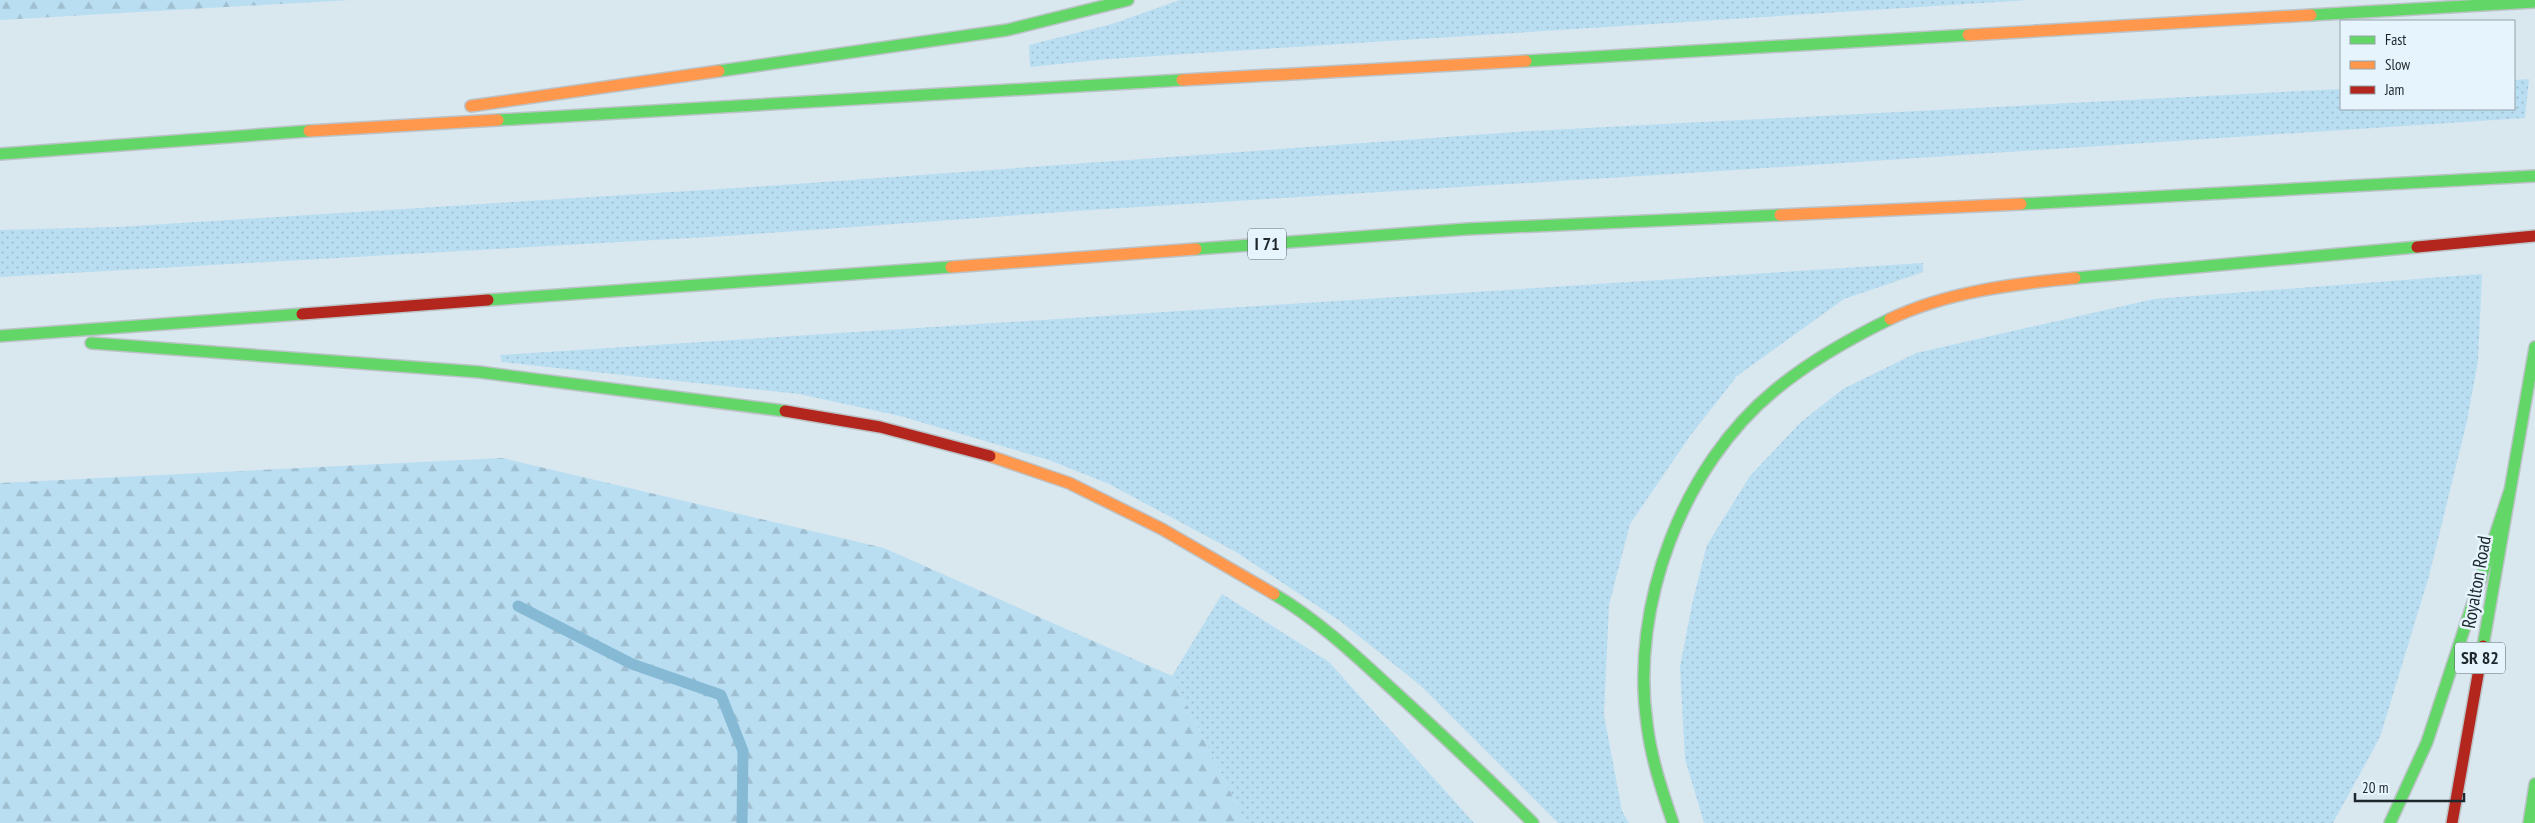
<svg xmlns="http://www.w3.org/2000/svg" width="2535" height="823" font-family="'PT Sans Narrow',sans-serif">
  <style>
    .grass { fill: url(#grass-dots) }
    .forest { fill: url(#forest-firs) }
    .lines { fill: none; stroke-linecap: round; stroke-linejoin: round }
    .stream { stroke: #86b9d4; stroke-width: 11 }
    .fast-casing { stroke: #bcc3c7; stroke-width: 14 }
    .slow-casing { stroke: #bcc3c7; stroke-width: 14 }
    .jam-casing { stroke: #bcc3c7; stroke-width: 14 }
    .fast { stroke: #63d668; stroke-width: 11 }
    .slow { stroke: #ff974d; stroke-width: 11 }
    .jam { stroke: #b3261e; stroke-width: 11 }
    .labels { text-anchor: middle; stroke-width: 5; stroke-linejoin: round; paint-order: stroke }
    .shield { fill: #e6f4fd; stroke: #5a646b; stroke-width: 1 }
    .shield-label { font-size: 18px; font-weight: bold; fill: #1e272c }
    .street-label { font-size: 19px; fill: #1e272c; stroke: #e6f4fd }
  </style>
  <defs>
    <pattern id="grass-dots" width="8" height="8" patternUnits="userSpaceOnUse" patternTransform="scale(1.25)"><rect width="8" height="8" fill="#b9def2"/><path d="M2 2h.1M6 6h.1" fill="none" stroke="#9fbed0" stroke-width="1.8" stroke-linecap="round"/></pattern>
    <pattern id="forest-firs" width="22" height="20" patternUnits="userSpaceOnUse" patternTransform="scale(1.25)"><rect width="22" height="20" fill="#b9def2"/><path d="M5 1l3.5 6h-7zM16 11l3.5 6h-7z" fill="#9fbed0"/></pattern>
  </defs>
  <rect width="100%" height="100%" fill="#d9e7ef"/>
  <g class="grass">
    <path d="M1180,0H2029L1108,59L1030,67L1029,45L1112,24Z"/>
    <path d="M2529,79L2525,118L1720,171L1090,210L726,236L0,277V230L118,227L782,185L1530,131L2341,89V109H2514V80Z"/>
    <path d="M1923,263V272L1844,299L1737,376L1690,436L1630,524L1609,605L1604,715L1622,811L1629,823H1558L1421,686L1340,621L1236,552L1109,484L1049,460L900,416L799,394L502,362L500,355Z"/>
    <path d="M2482,274L2478,361L2467,421L2429,576L2380,737L2333,823H1704L1685,759L1680,667L1693,600L1707,545L1750,476L1801,422L1843,389L1916,353L2154,299Z"/>
    <path d="M1222,594L1329,662L1474,823H1246L1172,676Z"/>
  </g>
  <g class="forest">
    <path d="M0,0H350L0,20Z"/>
    <path d="M502,458L884,548L1172,676L1246,823H0V483Z"/>
  </g>
  <g class="lines">
    <path class="stream" d="M518,606L632,664L721,695L743,751L742,823"/>
    <defs>
      <g id="fast">
        <path d="M2311,15L2535,2"/>
        <path d="M1526,61L1968,35"/>
        <path d="M719,71L1007,30L1128,0"/>
        <path d="M498,120L1182,80"/>
        <path d="M0,154L309,131"/>
        <path d="M2021,204L2535,176"/>
        <path d="M1196,249L1467,229L1780,215"/>
        <path d="M2075,278L2417,247"/>
        <path d="M488,300L951,267"/>
        <path d="M0,336L302,314"/>
        <path d="M91,343L479,372L785,411"/>
        <path d="M1274,594C1318,620 1355,655 1392,689C1440,733 1487,777 1533,823"/>
        <path d="M2483,646L2535,347"/>
        <path d="M1673,823C1662,791 1651,758 1647,724C1630,606 1682,466 1775,390C1810,361 1849,339 1890,319"/>
        <path d="M2390,823L2427,742L2509,493"/>
        <path d="M2529,823L2535,784"/>
      </g>
      <g id="slow">
        <path d="M1968,35L2311,15"/>
        <path d="M1182,80L1526,61"/>
        <path d="M471,106L719,71"/>
        <path d="M309,131L498,120"/>
        <path d="M1780,215L2021,204"/>
        <path d="M951,267L1196,249"/>
        <path d="M1890,319C1947,292 2012,284 2075,278"/>
        <path d="M990,456L1069,483L1162,529L1274,594"/>
      </g>
      <g id="jam">
        <path d="M2417,247L2535,236"/>
        <path d="M302,314L488,300"/>
        <path d="M785,411L880,427L990,456"/>
        <path d="M2452,823L2483,646"/>
      </g>
    </defs>
    <use href="#fast" class="fast-casing"/>
    <use href="#slow" class="slow-casing"/>
    <use href="#jam" class="jam-casing"/>
    <use href="#fast" class="fast"/>
    <use href="#slow" class="slow"/>
    <use href="#jam" class="jam"/>
  </g>
  <g class="labels">
    <g class="shield">
      <rect x="1248" y="228.5" width="38" height="31" rx="4"/>
      <rect x="2455" y="642.5" width="50" height="31" rx="4"/>
    </g>
    <g class="shield-label">
      <text x="1267" y="250">I 71</text>
      <text x="2480" y="664">SR 82</text>
    </g>
    <g class="street-label">
      <text transform="translate(2476 582) rotate(-80)" y="7">Royalton Road</text>
    </g>
  </g>
  <rect x="2340" y="20" width="175" height="90" fill="#e6f4fd" stroke="#96a2a9"/>
  <rect x="2350" y="36" width="25" height="8" fill="#63d668" stroke="#96a2a9"/>
  <text x="2385" y="45" font-size="15" fill="#1e272c">Fast</text>
  <rect x="2350" y="61" width="25" height="8" fill="#ff974d" stroke="#96a2a9"/>
  <text x="2385" y="70" font-size="15" fill="#1e272c">Slow</text>
  <rect x="2350" y="86" width="25" height="8" fill="#b3261e" stroke="#96a2a9"/>
  <text x="2385" y="95" font-size="15" fill="#1e272c">Jam</text>
  <path d="M2355 793v8h109v-8" fill="none" stroke="#1e272c" stroke-width="2.5"/>
  <text x="2362" y="793" font-size="15" fill="#1e272c" stroke="#e6f4fd" stroke-width="4" paint-order="stroke">20 m</text>
</svg>
